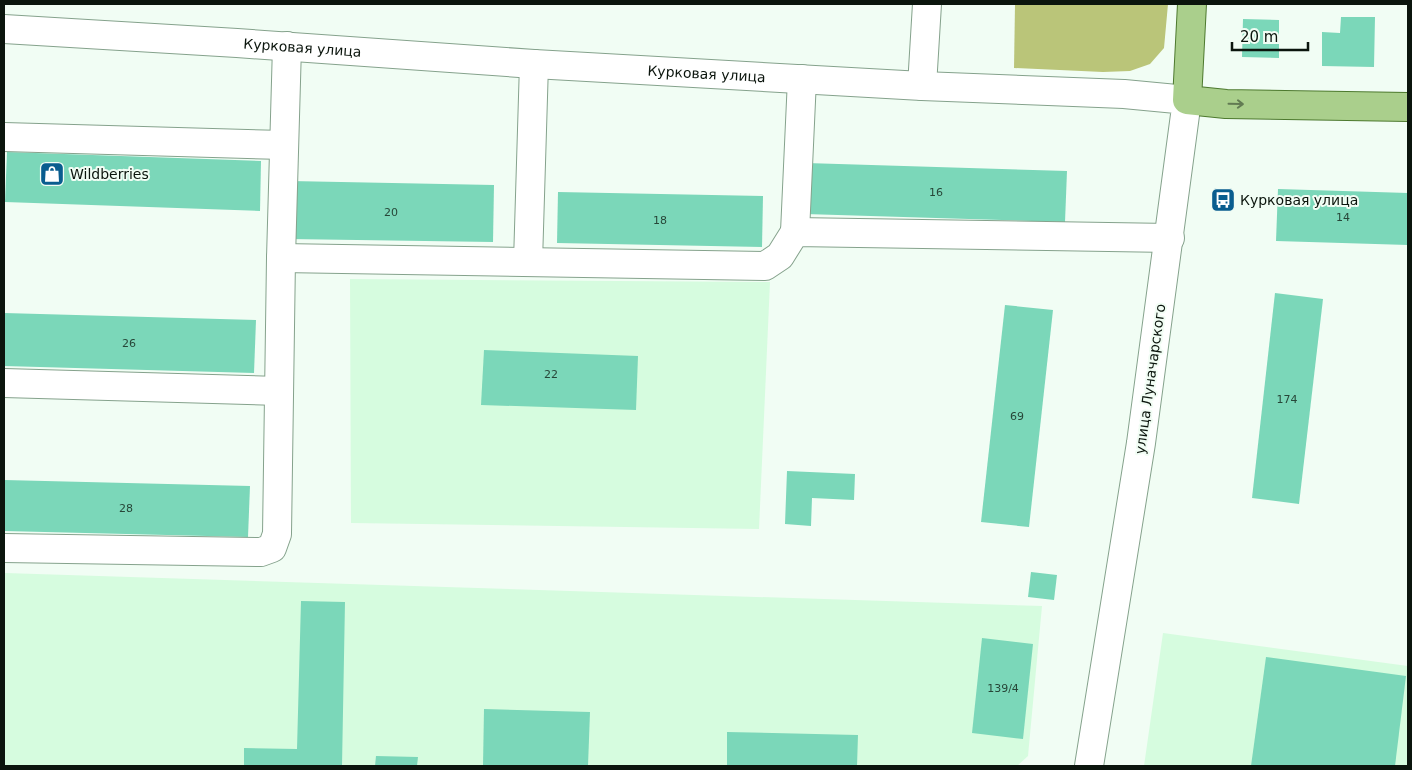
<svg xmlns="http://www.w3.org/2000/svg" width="1412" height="770" font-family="'DejaVu Sans',sans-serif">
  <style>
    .built { fill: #d6fcdf }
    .forest { fill: #bac579 }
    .building { fill: #7bd7b9 }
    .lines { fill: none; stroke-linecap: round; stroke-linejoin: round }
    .minor-casing { stroke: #85a28c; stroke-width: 30 }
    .major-casing { stroke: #4d792e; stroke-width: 30 }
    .minor { stroke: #fff; stroke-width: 28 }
    .major { stroke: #aacf8c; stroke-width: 28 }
    .oneway { stroke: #627b53 }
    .labels { text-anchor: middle; stroke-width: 4; stroke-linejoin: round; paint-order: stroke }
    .number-label { font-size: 11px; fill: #274638 }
    .street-label { font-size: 14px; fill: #0b150d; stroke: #f1fdf4 }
    .poi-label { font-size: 14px; fill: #0b150d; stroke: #f1fdf4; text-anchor: start }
  </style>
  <rect width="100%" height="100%" fill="#f1fdf4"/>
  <g class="built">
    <path d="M350,279L770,282L759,529L351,523Z"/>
    <path d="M5,573L1042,606L1028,756L1017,766H4Z"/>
    <path d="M1163,633L1408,666V766H1144Z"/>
  </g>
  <path class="forest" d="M1015,4H1168L1164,48L1150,64L1130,71L1103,72L1014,68Z"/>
  <g class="building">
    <path d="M1341,17H1375L1374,67L1322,66V32L1340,33Z"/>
    <path d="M1243,19L1279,20V58L1242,57Z"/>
    <path d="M7,152L261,161L260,211L5,202Z"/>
    <path d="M806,163L1067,171L1065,222L805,214Z"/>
    <path d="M290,181L494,185L493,242L289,239Z"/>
    <path d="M1278,189L1408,193V245L1276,241Z"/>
    <path d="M558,192L763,196L762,247L557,243Z"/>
    <path d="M1275,293L1323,299L1299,504L1252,498Z"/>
    <path d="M1005,305L1053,310L1029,527L981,522Z"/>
    <path d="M4,313L256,320L254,373L4,366Z"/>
    <path d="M484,350L638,356L636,410L481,405Z"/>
    <path d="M787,471L855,474L854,500L812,498L811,526L785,524Z"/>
    <path d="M4,480L250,486L248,537L4,531Z"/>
    <path d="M1031,572L1057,575L1054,600L1028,597Z"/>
    <path d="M301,601L345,602L342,766H244V748L297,749Z"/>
    <path d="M982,638L1033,644L1023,739L972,733Z"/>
    <path d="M1266,657L1406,676L1395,766H1251Z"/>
    <path d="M484,709L590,712L588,766H483Z"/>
    <path d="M727,732L858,735L857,766H727Z"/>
    <path d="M376,756L418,757L417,766H375Z"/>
  </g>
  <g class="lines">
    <defs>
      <g id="minor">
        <path id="s1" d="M4,29L237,43L534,64L922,86L1124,94L1187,100L1141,443L1089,766"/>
        <path d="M922,86L927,4"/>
        <path d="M4,137L284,145"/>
        <path d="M795,232L802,79"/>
        <path d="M281,258L765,266L780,256L795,232L1170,238"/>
        <path d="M528,262L534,64"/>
        <path d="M4,383L279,391"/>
        <path d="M4,548L261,552L272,548L277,534L281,258L287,46"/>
      </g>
      <path id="major" d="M1192,4L1187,100L1226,104L1408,107"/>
    </defs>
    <use href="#minor" class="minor-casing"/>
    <use href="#major" class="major-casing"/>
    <use href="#minor" class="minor"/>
    <use href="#major" class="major"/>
  </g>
  <defs><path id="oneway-shaft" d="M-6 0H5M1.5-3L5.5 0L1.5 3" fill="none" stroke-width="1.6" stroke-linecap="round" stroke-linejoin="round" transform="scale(1.25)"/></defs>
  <use class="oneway" href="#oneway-shaft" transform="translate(1236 104) rotate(1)"/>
  <defs>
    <symbol id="shop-square" viewBox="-11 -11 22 22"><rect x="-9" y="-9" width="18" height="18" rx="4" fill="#095d8f" stroke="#f1fdf4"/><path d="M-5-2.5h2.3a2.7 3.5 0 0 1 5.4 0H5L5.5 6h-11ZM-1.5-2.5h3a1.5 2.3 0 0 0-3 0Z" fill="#fff"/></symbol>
    <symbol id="bus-square" viewBox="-11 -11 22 22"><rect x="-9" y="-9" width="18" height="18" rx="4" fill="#095d8f" stroke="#f1fdf4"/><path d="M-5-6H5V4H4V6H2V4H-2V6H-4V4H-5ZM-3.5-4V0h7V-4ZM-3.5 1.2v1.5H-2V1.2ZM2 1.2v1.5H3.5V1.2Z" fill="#fff"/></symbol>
  </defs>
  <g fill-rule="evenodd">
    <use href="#shop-square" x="38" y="160" width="28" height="28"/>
    <use href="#bus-square" x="1209" y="186" width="28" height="28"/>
  </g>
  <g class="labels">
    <g class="number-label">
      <text x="936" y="196">16</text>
      <text x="391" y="216">20</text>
      <text x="1343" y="221">14</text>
      <text x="660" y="224">18</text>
      <text x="129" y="347">26</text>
      <text x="551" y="378">22</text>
      <text x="1287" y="403">174</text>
      <text x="1017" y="420">69</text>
      <text x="126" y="512">28</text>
      <text x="1003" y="692">139/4</text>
    </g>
    <g class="street-label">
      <text dy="5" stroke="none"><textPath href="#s1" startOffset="299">Курковая улица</textPath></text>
      <text dy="5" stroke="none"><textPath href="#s1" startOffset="704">Курковая улица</textPath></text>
      <text transform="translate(1150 379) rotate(-82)" y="5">улица Луначарского</text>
    </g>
    <g class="poi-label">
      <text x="70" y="179">Wildberries</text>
      <text x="1240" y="205">Курковая улица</text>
    </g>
  </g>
  <rect width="1412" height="770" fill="none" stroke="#0b150d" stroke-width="10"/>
  <path d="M1232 42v8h76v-8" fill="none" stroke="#0b150d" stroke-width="2.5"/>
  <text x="1240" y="42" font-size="15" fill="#0b150d" stroke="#f1fdf4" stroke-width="4" paint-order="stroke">20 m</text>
</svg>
